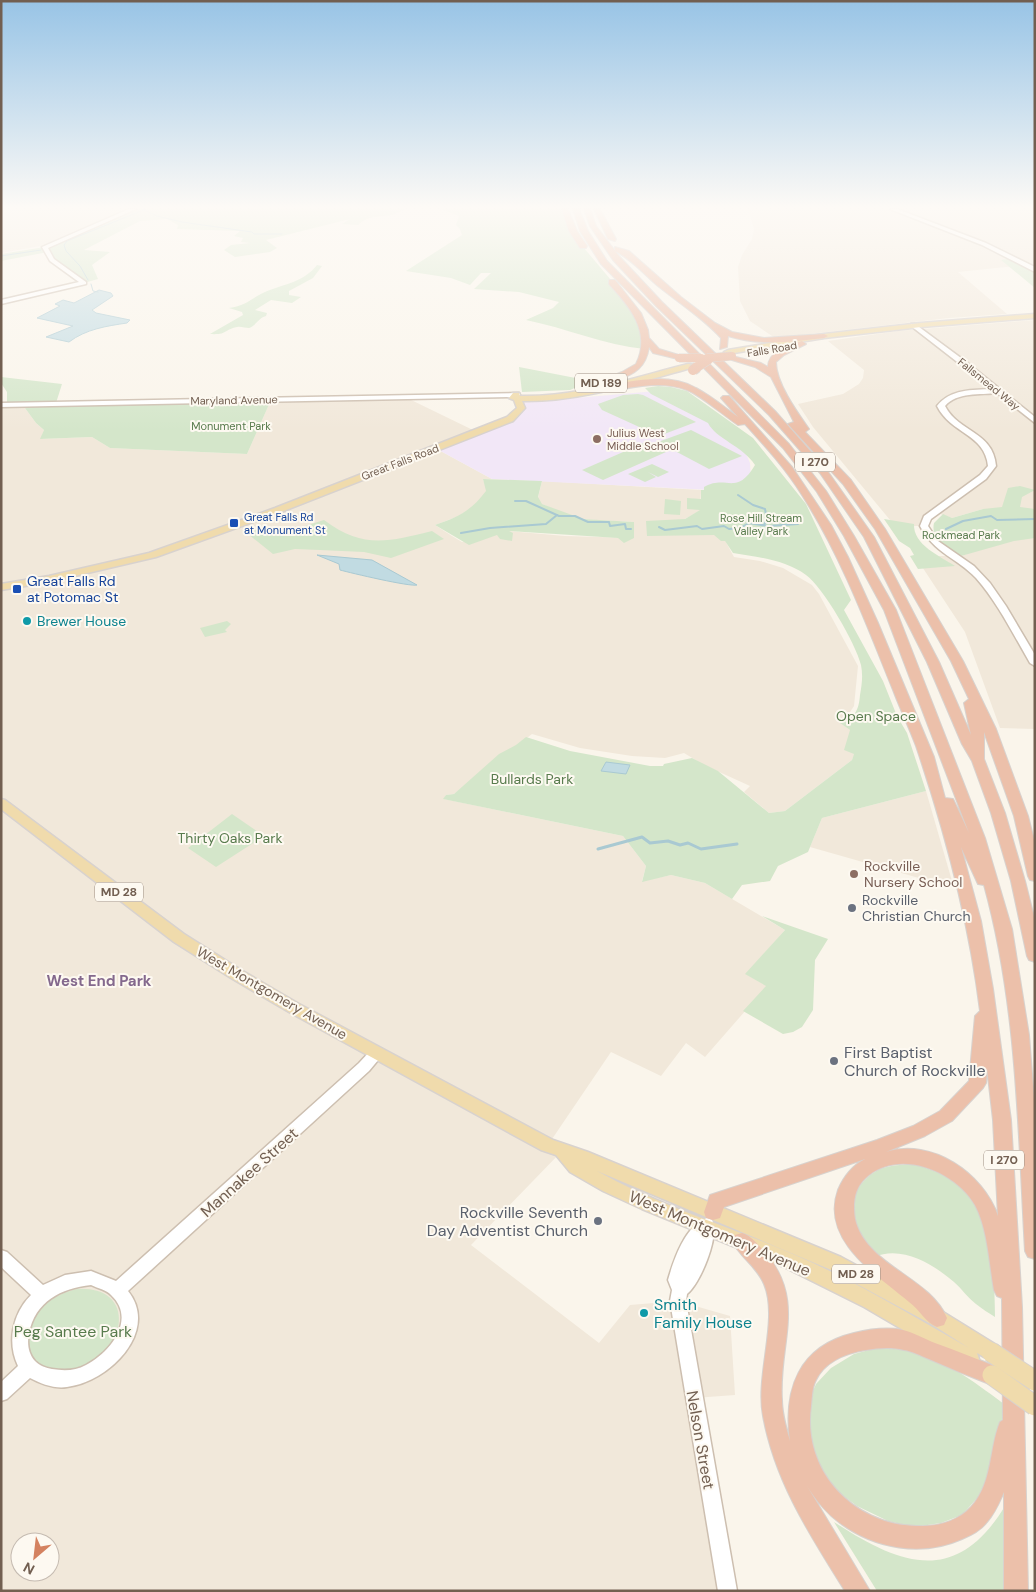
<svg xmlns="http://www.w3.org/2000/svg" width="1036" height="1592" font-family="'DM Sans',sans-serif">
  <style>
    .residential { fill: #f1e8da; fill-rule: evenodd }
    .education { fill: #f2e7f7 }
    .green { fill: #d4e6ca }
    .water { fill: #c1dbe2; stroke: #a9c9d2 }
    .lines { fill: none; stroke-linecap: round; stroke-linejoin: round }
    .stream-far2 { stroke: #a9c9d2; stroke-width: 1 }
    .stream-far1 { stroke: #a9c9d2; stroke-width: 2 }
    .stream { stroke: #a9c9d2; stroke-width: 3 }
    .secondary-casing { stroke: #cdbfb0; stroke-width: 3 }
    .primary-casing { stroke: #d8d2ce; stroke-width: 3 }
    .highway-casing { stroke: #d8d2ce; stroke-width: 2 }
    .secondary { fill: #fff; fill-rule: evenodd }
    .primary { fill: #f0dbac; fill-rule: evenodd }
    .highway { fill: #ecc0aa; fill-rule: evenodd }
    .primary-bridge-casing { stroke: #d8d2ce; stroke-width: 21; stroke-linecap: butt }
    .highway-bridge-far1-casing { stroke: #d8d2ce; stroke-width: 9; stroke-linecap: butt }
    .highway-bridge-casing { stroke: #d8d2ce; stroke-width: 12; stroke-linecap: butt }
    .primary-bridge { stroke: #f0dbac; stroke-width: 19 }
    .highway-bridge-far1 { stroke: #ecc0aa; stroke-width: 8 }
    .highway-bridge { stroke: #ecc0aa; stroke-width: 10 }
    .education-dot { fill: #8d6e63; stroke: #fdf9f1; stroke-width: 2 }
    .transit-dot { fill: #1a4fb4; stroke: #fdf9f1; stroke-width: 2 }
    .culture-dot { fill: #0f9aa8; stroke: #fdf9f1; stroke-width: 2 }
    .worship-dot { fill: #6b7280; stroke: #fdf9f1; stroke-width: 2 }
    .labels { text-anchor: middle; stroke-width: 4; stroke-linejoin: round; paint-order: stroke }
    .far-street-label { font-size: 11px; fill: #725f51; stroke: #fdf9f1 }
    .far-park-label { font-size: 11px; fill: #587b4d; stroke: #fdf9f1 }
    .far-education-label { font-size: 11px; fill: #785e54; stroke: #fdf9f1; text-anchor: start }
    .far-transit-label { font-size: 11px; fill: #164399; stroke: #fdf9f1; text-anchor: start }
    .shield { fill: #fdf9f1; stroke: #9c8d81; stroke-width: 1 }
    .shield-label { font-size: 12px; font-weight: bold; fill: #725f51 }
    .transit-label { font-size: 14px; fill: #164399; stroke: #fdf9f1; text-anchor: start }
    .culture-label { font-size: 14px; fill: #0d838f; stroke: #fdf9f1; text-anchor: start }
    .park-label { font-size: 14px; fill: #587b4d; stroke: #fdf9f1 }
    .education-label { font-size: 14px; fill: #785e54; stroke: #fdf9f1; text-anchor: start }
    .worship-label { font-size: 14px; fill: #5b616d; stroke: #fdf9f1; text-anchor: start }
    .street-label { font-size: 14px; fill: #725f51; stroke: #fdf9f1 }
    .neighbourhood-label { font-size: 15px; font-weight: bold; fill: #84698d; stroke: #fdf9f1 }
    .near-worship-label { font-size: 16px; fill: #5b616d; stroke: #fdf9f1; text-anchor: start }
    .near-street-label { font-size: 16px; fill: #725f51; stroke: #fdf9f1 }
    .near-culture-label { font-size: 16px; fill: #0d838f; stroke: #fdf9f1; text-anchor: start }
    .near-park-label { font-size: 16px; fill: #587b4d; stroke: #fdf9f1 }
  </style>
  <rect width="100%" height="100%" fill="#faf5eb"/>
  <g class="residential">
    <path d="M1,209H130L46,245L1,253Z"/>
    <path d="M748,209H1035V264L958,272L1007,314L949,318L775,338L750,321L740,301L738,267L742,255L752,239L754,229Z"/>
    <path d="M1035,320V509H983L952,518L940,514L924,526H895L813,427L798,404L843,394L859,384L863,378L864,370L828,341L898,331Z"/>
    <path d="M405,397L477,432L435,448L492,479H483L487,491L476,505L459,516L435,525L452,536L462,542L508,531L565,536L634,538V522L578,519L537,502L542,481L701,490L700,511L677,523L721,533L734,557L760,561L783,568L812,585L819,594L858,666L854,706L846,718L838,721L850,730L854,755L852,760L785,811L769,813L744,792L750,786L704,765L684,753L665,758L632,756L580,748L532,734L454,794L446,795L444,799L623,836L646,866L642,881L671,875L705,883L785,930L746,974L767,986L705,1057L686,1043L661,1076L611,1052L548,1145L562,1151L471,1245L599,1343L630,1305L678,1301L730,1316L735,1395L694,1398L728,1591H1V405L22,404L36,423L44,430L41,439L92,437L110,448L247,454L271,400ZM20,1542H50V1572H20Z"/>
    <path d="M1022,534L1035,537V729L1000,728L965,632L915,556H961Z"/>
    <path d="M926,791L954,888L810,847L822,818Z"/>
  </g>
  <path class="education" d="M656,391L704,414L744,449L750,463L751,479L731,491L492,479L435,448L517,414L518,403Z"/>
  <g class="green">
    <path d="M133,209H407C402,210 397,214 392,215C379,217 368,215 358,225L342,224L350,219L266,240L277,248L270,252L235,257L224,250L231,245L250,243L241,242L243,238L234,236L240,231L177,229L178,225L167,219L140,221L84,250L110,252L92,265L98,279L84,283L61,268L48,252L1,261V254L45,247Z"/>
    <path d="M441,209H565L573,231L584,248L632,305L645,328V349C604,345 566,328 526,320L553,308L559,302L519,292L474,289L491,273H481L470,285L451,278L406,271L462,235L460,229L456,225L459,216Z"/>
    <path d="M1007,259L1015,261L1035,272V288L1001,260Z"/>
    <path d="M317,265L322,266L313,278L289,291V295L301,297L292,303L271,300L255,310L267,313L266,316C258,318 256,326 249,328C245,328 241,326 237,327C223,330 228,335 210,334L243,315L242,312L229,308C246,306 250,299 265,292C284,284 304,282 317,265Z"/>
    <path d="M519,367L591,381L570,390L522,392Z"/>
    <path d="M1,377L62,384L56,403L271,400L247,454L110,448L92,437L40,439L44,430L36,423L22,404L7,405V392L1,383Z"/>
    <path d="M658,386L671,387L687,391L753,438L806,504L851,600L844,610L883,681L897,716L907,733L926,791L822,818L808,852L778,866L770,881L742,885L732,899L705,883L671,875L642,882L646,866L623,836L443,799L446,795L454,794L499,754L516,745L526,737L570,751L650,766H663L664,764L692,758L718,771L769,813L785,811L852,760L854,754L844,750L850,730L840,723C855,719 859,709 860,695C862,684 863,675 861,665C856,644 823,587 806,575C785,560 758,557 733,553L725,541H721L714,535L647,536L646,521L685,519L700,510L687,509V498L701,499V490H704V487C727,474 736,497 755,465C743,446 716,439 708,423L651,394L645,388Z"/>
    <path d="M638,394L643,395L696,422L659,436L602,410L598,404L623,395Z"/>
    <path d="M691,430L742,456L709,469L658,442Z"/>
    <path d="M646,442L666,452L603,480L582,470Z"/>
    <path d="M652,464L669,472L658,477L648,472L656,477L645,482L628,474Z"/>
    <path d="M483,479L542,481L538,497L542,504L583,519L634,522V538L624,543L618,538L509,531L513,533L512,541L500,539L497,535L469,545L435,525C458,517 471,511 486,491Z"/>
    <path d="M1020,486L1035,490L1022,497L1020,507L1035,509V538L1014,541L961,556C949,549 930,540 934,523L943,514L952,518L983,509L1002,507L1008,488Z"/>
    <path d="M665,499L681,501L680,515L664,514Z"/>
    <path d="M884,519L914,524C913,545 940,556 955,566L918,569L910,556L914,555L910,548L899,541Z"/>
    <path d="M324,520C363,549 387,542 432,531L444,539L391,558L364,552L320,550L295,549L273,554L248,534L258,528L273,527L281,530L305,526Z"/>
    <path d="M227,621L231,624L225,630L227,632L205,637L200,628Z"/>
    <path d="M232,814L264,836L216,867L188,848Z"/>
    <path d="M762,916L828,939L815,960L813,1010L802,1027L793,1032L783,1034L743,1011L766,986L745,974L785,930Z"/>
    <path d="M910,1164C991,1179 994,1250 995,1317C989,1313 982,1309 976,1304C968,1298 962,1289 954,1282C933,1264 902,1245 874,1257C868,1249 860,1240 856,1232C843,1207 858,1177 883,1168C892,1165 901,1165 910,1164Z"/>
    <path d="M77,1289C128,1286 130,1333 97,1361C93,1365 85,1366 79,1368C74,1370 66,1374 61,1373C53,1372 43,1367 35,1364C33,1359 28,1352 27,1346C23,1317 51,1294 77,1289Z"/>
    <path d="M873,1349C887,1349 902,1348 915,1352C949,1361 979,1386 1007,1406L991,1470L978,1497L962,1515L941,1523L914,1527L888,1521L857,1506L834,1489L808,1447L807,1405L816,1384L831,1368L854,1354Z"/>
    <path d="M1005,1506V1591H877L834,1522C900,1565 956,1587 1005,1506Z"/>
  </g>
  <g class="water">
    <path d="M99,290L111,293L113,296L92,310L96,313L130,320L127,323C107,326 86,329 69,342L46,337L73,326L37,318L60,306L55,304L63,300L74,303Z"/>
    <path d="M317,555L372,560L417,585C410,587 351,573 340,570L339,564Z"/>
    <path d="M606,762L630,765L626,774L601,771Z"/>
  </g>
  <g class="lines">
    <g class="stream-far2">
      <path d="M142,209L157,216L182,222L252,232L254,234H282"/>
      <path d="M51,247L65,241"/>
      <path d="M1,256L41,250"/>
      <path d="M88,280L80,266L66,251L64,245L67,241L146,209"/>
      <path d="M91,284L93,291L98,292"/>
    </g>
    <g class="stream-far1">
      <path d="M738,495L753,505L765,509L767,519L764,525"/>
      <path d="M515,501H526L559,516H575L588,522H609L610,526L625,524L626,529H631"/>
      <path d="M659,527L665,530L697,526L702,529L724,526L729,529L740,528L749,523L768,526L798,524"/>
      <path d="M946,529L963,521L991,516L997,520L1035,519"/>
      <path d="M461,533L490,528L546,524L557,515"/>
    </g>
    <path class="stream" d="M598,849L642,837L650,843L668,841L680,845L688,843L701,849L737,844"/>
    <defs>
      <g id="secondary">
        <path d="M129,209H136L48,248L54,259L86,282V284L1,304V300L79,282L50,261L42,247Z"/>
        <path d="M890,209H897L986,243L1035,267V272L982,245Z"/>
        <path d="M911,324H915L965,361L1035,417V423L997,393C980,395 957,392 945,406C959,433 993,431 996,466L986,479L931,519L928,526L938,541L974,566L990,583L1006,606L1035,655V666L1030,663C1013,634 998,603 976,578C956,557 935,554 920,526L924,516L980,475L988,466C985,434 951,434 937,406C950,389 972,390 992,389L911,326Z"/>
        <path d="M519,393L520,395L516,397L1,407V403Z"/>
        <path d="M377,1048L382,1049L384,1053L369,1071L128,1291C160,1331 109,1382 67,1387C55,1389 41,1384 30,1378L7,1399L1,1401V1382L18,1366C7,1343 12,1314 31,1295L1,1267V1250L7,1252L43,1285L65,1275L91,1271L116,1281L359,1063L372,1049ZM91,1285C97,1288 107,1290 111,1295C137,1319 110,1353 86,1365C75,1371 64,1371 52,1369C46,1368 40,1366 35,1361C28,1353 27,1343 29,1333C35,1302 61,1288 91,1285Z"/>
        <path d="M707,1218L712,1220C720,1236 700,1284 687,1294L686,1301L737,1591H718L670,1301L672,1290L668,1280C674,1259 685,1226 707,1218Z"/>
      </g>
      <g id="primary">
        <path d="M1035,314V318L921,327L824,338L728,354L724,352L728,350L824,334L921,323Z"/>
        <path d="M688,364H691V368C636,383 580,402 522,401L525,408L513,421L281,512L156,557L49,582L1,590V584L49,576L149,553L275,508L507,417L517,408L514,400L509,398L513,393H519L520,396C579,397 632,378 688,364Z"/>
        <path d="M1,799L5,800L184,934L241,970L299,1004L553,1140L588,1152L841,1257L943,1312L998,1346L1000,1352L998,1358L991,1361L977,1353L979,1359L977,1365L970,1368L963,1365L864,1307L784,1267L642,1209L603,1191L570,1172L556,1155L541,1150L289,1012L231,978L174,942L1,809ZM597,1171L829,1269L931,1324L969,1348C912,1316 856,1281 795,1255C729,1226 659,1206 597,1171Z"/>
      </g>
      <g id="highway">
        <path d="M562,209H568L577,231L587,246L586,248H580L569,231Z"/>
        <path d="M573,209H579L588,231L607,261L789,444L826,491L854,536L896,610L985,838L1012,929L1029,1035L1035,1112V1259L1028,1257L1025,1251C1018,1128 1017,1004 984,885L978,884L961,847L981,921L993,989L1011,1120L1022,1307L1028,1591H1004V1492C999,1503 995,1513 987,1522C981,1530 972,1535 962,1539C922,1557 875,1549 840,1523C826,1513 816,1500 807,1486L870,1591H845C810,1535 775,1482 763,1416C755,1375 779,1319 764,1284C757,1267 740,1257 732,1241L735,1235L742,1233C752,1236 758,1245 765,1252C807,1302 778,1344 782,1400C782,1414 786,1427 790,1441C783,1389 799,1346 854,1333C870,1329 887,1327 903,1330C915,1333 925,1339 935,1343C957,1351 978,1359 999,1368L1002,1375L999,1382L992,1385C971,1377 950,1368 929,1359C921,1356 912,1351 904,1350C892,1347 878,1348 866,1350C847,1353 825,1361 816,1380C812,1387 812,1397 811,1406C802,1470 852,1524 916,1526C936,1527 957,1522 971,1507C993,1483 989,1449 1000,1422L1003,1420L1002,1298L997,1296L994,1290C989,1263 988,1229 975,1205C956,1172 902,1149 869,1175C859,1183 855,1191 854,1204C854,1210 854,1217 856,1223C870,1267 929,1277 947,1318L944,1325L937,1327C926,1323 919,1309 909,1302C877,1275 820,1240 838,1190C844,1176 852,1166 865,1159L724,1207L720,1218L713,1220L706,1218L704,1212L710,1195L877,1140L913,1126L940,1111L969,1081L975,1016L980,1011C969,921 945,832 916,746C909,727 900,709 893,690C866,623 841,556 802,495C786,469 765,446 745,424L738,425C723,415 703,397 687,390C662,380 632,387 607,392L604,391V387C632,380 670,373 696,388C711,396 724,407 738,417L721,398L723,396H729L792,467L831,525L848,557L878,623L934,757L945,798L953,799L969,833L884,610L844,536L817,492L783,448L601,264L580,231ZM987,1068L993,1120L998,1216C983,1173 932,1138 886,1152L925,1136L952,1121L983,1088L986,1083Z"/>
        <path d="M584,209H590L596,226L619,256L662,302L775,411L826,469L874,537L939,662L971,735L964,703L969,699L951,661L875,529L843,484L788,424L794,422L771,377L755,367L732,360L736,357L761,363L768,367C768,351 789,345 802,341L806,344L784,355L776,362C776,383 797,412 809,429L805,432L851,480L885,529L963,661L996,729L1028,816L1035,844V881L1030,880L1028,876L1014,816L984,732V759L1005,813L1025,881L1035,921V962L1029,960L1027,956L1011,881L991,813L972,761L962,744L927,662L864,537L820,473L769,415L656,306L613,260L590,226Z"/>
        <path d="M594,209H600L616,239L615,241L608,239Z"/>
        <path d="M615,247L629,251L681,297L715,323L732,332L764,338L824,334L828,336L824,338C791,342 760,346 728,336L727,347L720,349L721,338C703,318 679,303 658,286C644,274 631,259 615,251Z"/>
        <path d="M609,280H615L641,313L648,330L649,338L659,349L682,356V360L653,353L649,347C646,367 635,374 617,380C612,382 608,385 602,384V380L622,372L636,364C652,332 629,306 609,284Z"/>
      </g>
    </defs>
    <use href="#secondary" class="secondary-casing"/>
    <use href="#primary" class="primary-casing"/>
    <use href="#highway" class="highway-casing"/>
    <use href="#secondary" class="secondary"/>
    <use href="#primary" class="primary"/>
    <use href="#highway" class="highway"/>
    <defs>
      <g id="primary-bridge">
        <path d="M991,1352L1035,1381"/>
        <path d="M992,1375L1035,1406"/>
      </g>
      <g id="highway-bridge-far1">
        <path d="M679,358H701"/>
        <path d="M707,358L732,356"/>
        <path d="M695,369L709,360"/>
      </g>
      <path id="highway-bridge" d="M693,370L697,367"/>
    </defs>
    <use href="#primary-bridge" class="primary-bridge-casing"/>
    <use href="#highway-bridge-far1" class="highway-bridge-far1-casing"/>
    <use href="#highway-bridge" class="highway-bridge-casing"/>
    <use href="#primary-bridge" class="primary-bridge"/>
    <use href="#highway-bridge-far1" class="highway-bridge-far1"/>
    <use href="#highway-bridge" class="highway-bridge"/>
  </g>
  <linearGradient id="sky" x2="0" y2="1"><stop stop-color="#98c4e6"/><stop offset="0.48" stop-color="#fdfaf6"/><stop offset="1" stop-color="#fdfaf6" stop-opacity="0"/></linearGradient>
  <rect width="1036" height="431" fill="url(#sky)"/>
  <g class="education-dot">
    <circle cx="597" cy="439" r="5"/>
    <circle cx="854" cy="874" r="5"/>
  </g>
  <g class="transit-dot">
    <rect x="229" y="518" width="10" height="10" rx="2.5"/>
    <rect x="12" y="584" width="10" height="10" rx="2.5"/>
  </g>
  <g class="culture-dot">
    <circle cx="27" cy="621" r="5"/>
    <circle cx="644" cy="1313" r="5"/>
  </g>
  <g class="worship-dot">
    <circle cx="852" cy="908" r="5"/>
    <circle cx="834" cy="1061" r="5"/>
    <circle cx="598" cy="1221" r="5"/>
  </g>
  <g class="labels">
    <g class="far-street-label">
      <text transform="translate(772 349) rotate(-10)" y="4">Falls Road</text>
      <text transform="translate(989 384) rotate(39)" y="4">Fallsmead Way</text>
      <text transform="translate(234 400) rotate(-1)" y="4">Maryland Avenue</text>
      <text transform="translate(400 462) rotate(-21)" y="4">Great Falls Road</text>
    </g>
    <g class="far-park-label">
      <text x="231" y="430">Monument Park</text>
      <text x="761" y="522">Rose Hill Stream<tspan x="761" dy="13">Valley Park</tspan></text>
      <text x="961" y="539">Rockmead Park</text>
    </g>
    <g class="far-education-label">
      <text x="607" y="437">Julius West<tspan x="607" dy="13">Middle School</tspan></text>
    </g>
    <g class="far-transit-label">
      <text x="244" y="521">Great Falls Rd<tspan x="244" dy="13">at Monument St</tspan></text>
    </g>
    <g class="shield">
      <rect x="575" y="373.5" width="52" height="19" rx="4"/>
      <rect x="795" y="452.5" width="40" height="19" rx="4"/>
      <rect x="95" y="882.5" width="48" height="19" rx="4"/>
      <rect x="984" y="1150.5" width="40" height="19" rx="4"/>
      <rect x="832" y="1264.5" width="48" height="19" rx="4"/>
    </g>
    <g class="shield-label">
      <text x="601" y="387">MD 189</text>
      <text x="815" y="466">I 270</text>
      <text x="119" y="896">MD 28</text>
      <text x="1004" y="1164">I 270</text>
      <text x="856" y="1278">MD 28</text>
    </g>
    <g class="transit-label">
      <text x="27" y="586">Great Falls Rd<tspan x="27" dy="16">at Potomac St</tspan></text>
    </g>
    <g class="culture-label">
      <text x="37" y="626">Brewer House</text>
    </g>
    <g class="park-label">
      <text x="876" y="721">Open Space</text>
      <text x="532" y="784">Bullards Park</text>
      <text x="230" y="843">Thirty Oaks Park</text>
    </g>
    <g class="education-label">
      <text x="864" y="871">Rockville<tspan x="864" dy="16">Nursery School</tspan></text>
    </g>
    <g class="worship-label">
      <text x="862" y="905">Rockville<tspan x="862" dy="16">Christian Church</tspan></text>
    </g>
    <g class="street-label">
      <text transform="translate(272 993) rotate(30)" y="5">West Montgomery Avenue</text>
    </g>
    <g class="neighbourhood-label">
      <text x="99" y="986">West End Park</text>
    </g>
    <g class="near-worship-label">
      <text x="844" y="1058">First Baptist<tspan x="844" dy="18">Church of Rockville</tspan></text>
      <text x="588" y="1218" text-anchor="end">Rockville Seventh<tspan x="588" dy="18">Day Adventist Church</tspan></text>
    </g>
    <g class="near-street-label">
      <text transform="translate(249 1172) rotate(-42)" y="6">Mannakee Street</text>
      <text transform="translate(720 1233) rotate(23)" y="6">West Montgomery Avenue</text>
      <text transform="translate(701 1440) rotate(80)" y="6">Nelson Street</text>
    </g>
    <g class="near-culture-label">
      <text x="654" y="1310">Smith<tspan x="654" dy="18">Family House</tspan></text>
    </g>
    <g class="near-park-label">
      <text x="73" y="1337">Peg Santee Park</text>
    </g>
  </g>
  <rect width="1036" height="1592" fill="none" stroke="#725f51" stroke-width="5"/>
  <g transform="translate(35 1557) rotate(208)"><circle r="24" fill="#fdf9f1" stroke="#c5bbb1"/>
  <path d="M0-4L9 19L0 12L-9 19Z" fill="#d48260"/>
  <text y="-8" font-size="14" font-weight="bold" text-anchor="middle" fill="#725f51">N</text>
  </g>
</svg>
